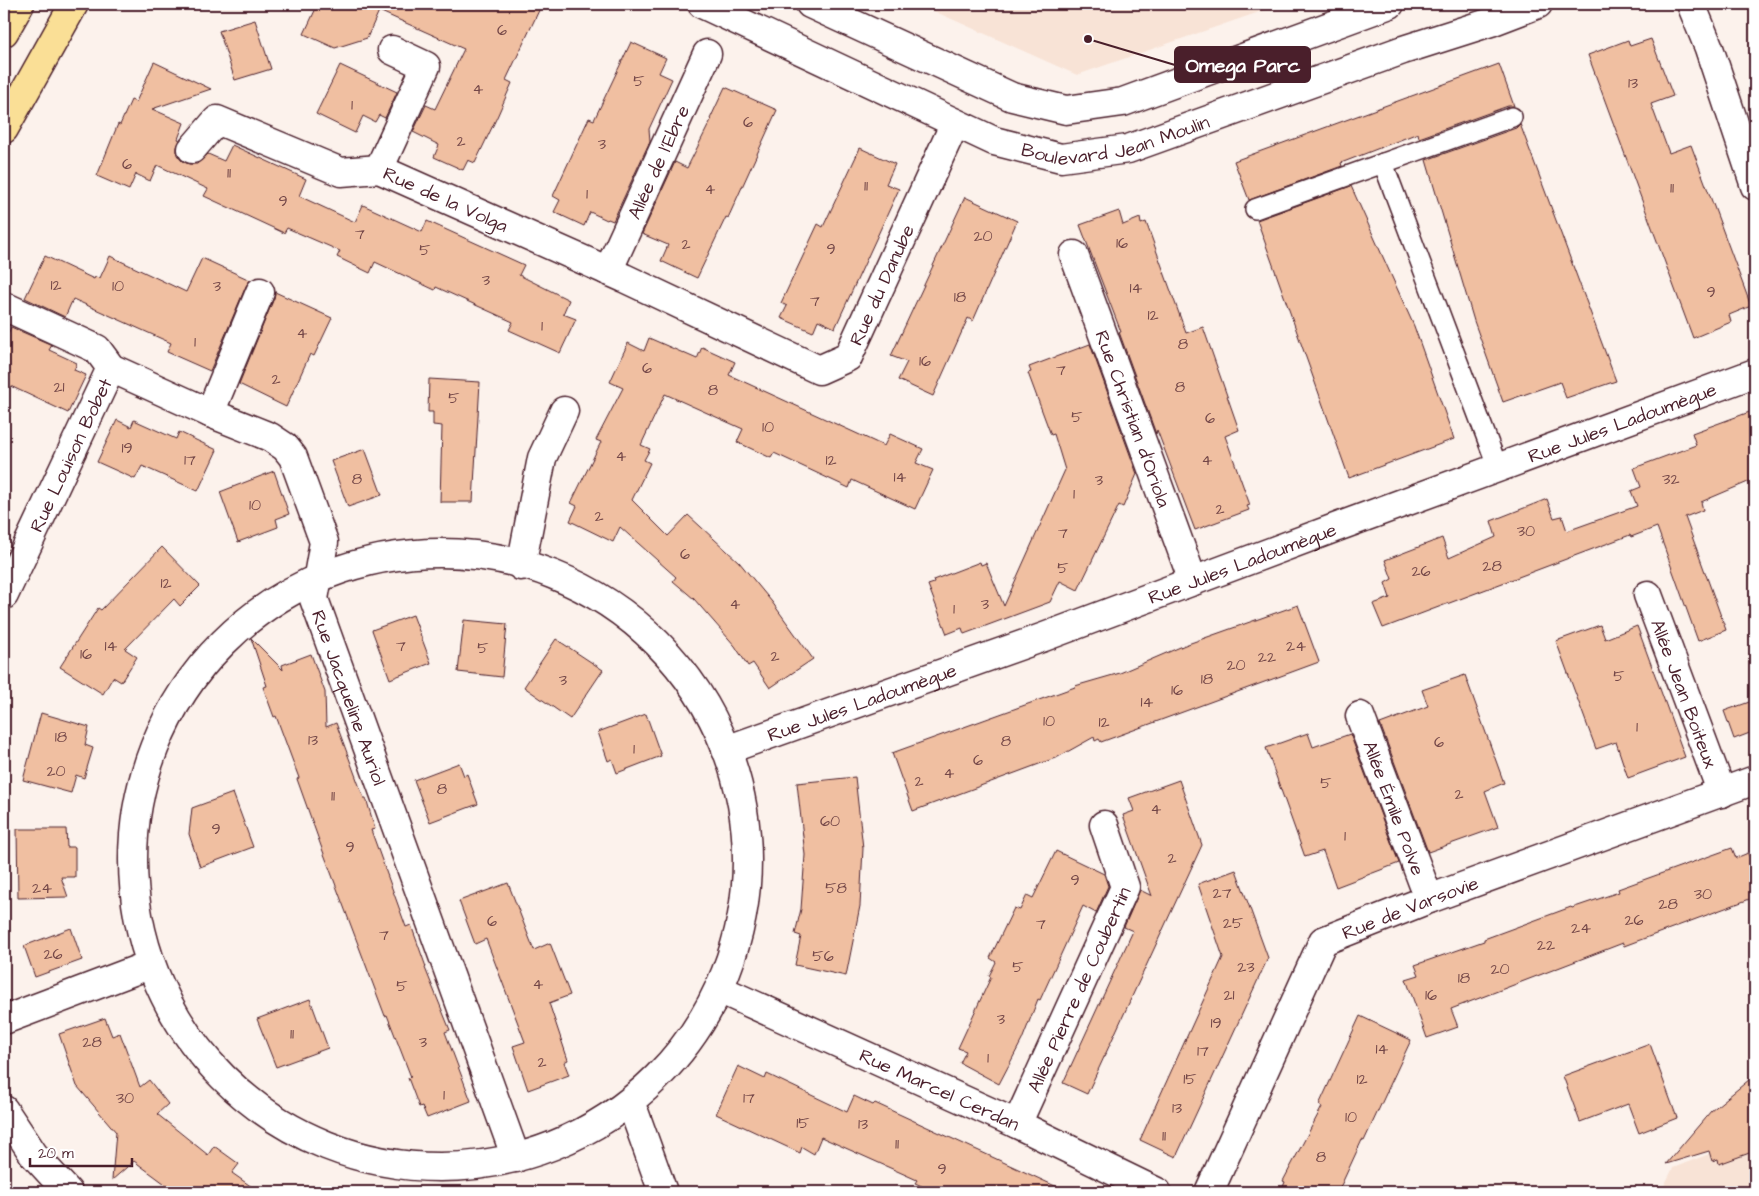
<svg xmlns="http://www.w3.org/2000/svg" width="1759" height="1196" font-family="'Architects Daughter',sans-serif">
  <style>
    .built { fill: #f8e3d6 }
    .building { fill: #f0bfa1; stroke: #4a1f2b }
    .lines { fill: none; stroke-linecap: round; stroke-linejoin: round }
    .service-casing { stroke: #4a1f2b; stroke-width: 22 }
    .minor-casing { stroke: #4a1f2b; stroke-width: 31 }
    .primary-casing { stroke: #4a1f2b; stroke-width: 31 }
    .service { stroke: #fff; stroke-width: 19 }
    .minor { stroke: #fff; stroke-width: 28 }
    .primary { stroke: #fadf96; stroke-width: 28 }
    .labels { text-anchor: middle; stroke-width: 5; stroke-linejoin: round; paint-order: stroke }
    .number-label { font-size: 16px; fill: #744748 }
    .street-label { font-size: 19px; fill: #4a1f2b; stroke: #fff }
    .leader { fill: none; stroke: #4a1f2b; stroke-width: 2 }
    .callout-dot { fill: #4a1f2b; stroke: #fff; stroke-width: 2 }
    .callout { fill: #4a1f2b; stroke: #4a1f2b; stroke-width: 2 }
    .callout-label { font-size: 20px; text-anchor: middle; font-weight: bold; fill: #fff }
  </style>
  <rect width="100%" height="100%" fill="#fcf2ec"/>
  <filter id="ink" filterUnits="userSpaceOnUse"><feTurbulence type="fractalNoise" baseFrequency=".02" numOctaves="2"/><feDisplacementMap in="SourceGraphic" scale="10" xChannelSelector="R" yChannelSelector="G"/><feConvolveMatrix kernelMatrix="1 2 1 2 8 2 1 2 1" color-interpolation-filters="sRGB"/></filter>
  <g filter="url(#ink)">
    <g class="built">
      <path d="M918,4H1282L1077,75Z"/>
      <path d="M1755,1136V1192H1661L1673,1168Z"/>
    </g>
    <g class="building">
      <path d="M318,4H542L506,80L512,83L497,117L475,163L468,160L463,170L434,157L439,145L413,132L426,105L435,109L464,49L379,11L367,38L335,48L304,34Z"/>
      <path d="M255,20L271,69L235,80L219,31Z"/>
      <path d="M1651,39L1673,96L1651,104L1669,153L1691,145L1751,306L1729,315L1731,322L1693,338L1588,55L1628,40L1630,46Z"/>
      <path d="M631,42L666,58L659,73L672,79L649,129L650,141L613,221L608,219L607,220L590,212L584,226L554,212L560,200L553,196L589,118L594,120Z"/>
      <path d="M154,62L211,89L152,109L184,123L178,139L180,140L177,147V155L182,161L189,164H197L208,154L224,161L232,145L306,179L299,196L355,222L363,205L422,232L427,221L524,265L519,275L569,300L563,314L576,319L560,353L509,330L513,322L436,287L435,290L375,262L370,273L337,257L340,251L287,228L284,233L204,196L208,189L157,165L150,181L136,174L129,190L97,176L118,124L120,125L131,100L136,102Z"/>
      <path d="M1499,64L1514,106H1508L1419,138L1418,133L1341,163L1342,166L1249,200L1234,161Z"/>
      <path d="M340,65L397,92L385,118L379,115L375,122L363,116L355,133L316,114Z"/>
      <path d="M725,87L777,110L728,218L726,217L697,278L661,261L668,245L642,234L675,162L687,168L711,120L710,119Z"/>
      <path d="M1520,124L1616,381L1566,398L1560,382L1503,402L1474,321L1426,160L1516,128Z"/>
      <path d="M860,148L895,164L886,184L899,189L835,328L818,320L813,332L781,318L787,306L781,303L818,224L823,227Z"/>
      <path d="M1351,186L1414,326L1454,439L1349,478L1257,220Z"/>
      <path d="M965,197L1017,221L973,321L968,318L933,396L898,380L907,362L891,356Z"/>
      <path d="M1119,211L1123,225L1140,218L1141,224L1146,222L1186,333L1203,327L1239,430L1225,436L1250,505L1247,506L1249,510L1195,530L1157,430L1156,434L1119,332H1121L1080,225Z"/>
      <path d="M45,256L94,279L95,277L100,278L110,256L186,292L202,258L250,280L246,286L210,371L167,352L171,343L73,299L65,317L25,298Z"/>
      <path d="M275,292L332,318L314,356L310,354L286,407L239,384L274,298Z"/>
      <path d="M11,327L52,345L49,350L77,363L74,370L86,375L68,413L4,383V343Z"/>
      <path d="M649,338L697,359L702,347L735,362L729,375L884,446L890,434L923,449L916,463L933,470L915,509L852,480L849,488L774,453L771,458L737,442L743,429L665,394L641,445L650,449L644,460L650,463L632,500L668,536L688,515L739,562L772,602L813,659L770,688L753,663L748,666L735,646L694,599L673,581L676,577L620,527L613,542L570,521L577,506L571,503L601,442L596,440L623,388L610,382L628,343L644,351Z"/>
      <path d="M1090,344L1137,474L1123,507L1119,505L1078,590L1060,581L1050,602L964,634L962,628L947,634L928,585L934,583L933,580L980,562L981,565L986,563L1004,606L1065,470L1054,434L1051,435L1028,373L1031,372L1029,367Z"/>
      <path d="M429,379L480,382L473,502H440L442,426L433,425V412H428Z"/>
      <path d="M1755,410V479L1701,502L1703,510L1685,517L1726,630L1698,641L1657,527L1631,537L1630,535L1383,628L1373,604L1390,598L1385,583L1392,579L1385,560L1442,538L1449,558L1496,537L1491,521L1547,499L1554,518L1562,516L1567,531L1637,506L1631,491L1641,487L1634,468L1696,445L1692,433Z"/>
      <path d="M117,420L131,427L134,420L176,439L179,432L217,450L198,491L142,466L135,479L97,462Z"/>
      <path d="M365,449L382,495L348,507L331,461Z"/>
      <path d="M274,471L289,514L276,519L278,527L238,542L220,492Z"/>
      <path d="M162,547L200,586L180,606L174,599L125,649L137,657L121,682L113,677L103,694L60,667L98,608L101,610Z"/>
      <path d="M1298,605L1319,662L1101,742L1099,739L1095,741L1094,737L1058,757L913,811L892,753L1075,687V686L1120,673L1185,645Z"/>
      <path d="M413,615L431,663L390,679L372,630Z"/>
      <path d="M464,620L507,624L502,677L458,672Z"/>
      <path d="M1600,625L1605,639L1637,626L1685,757L1628,778L1616,742L1596,749L1556,641Z"/>
      <path d="M251,638L283,670L282,665L311,654L325,692L326,727L336,723L360,788L364,798H366L375,829L371,830L406,927L411,925L426,967L425,968L450,1030L445,1032L471,1101L427,1118L422,1106L419,1107L408,1078L411,1077L387,1015L385,1016L321,846L297,779L299,778L276,716L274,717L263,687L267,686Z"/>
      <path d="M556,639L603,670L570,719L524,687Z"/>
      <path d="M1465,675L1504,783L1485,791L1498,827L1428,852L1380,724L1428,706L1422,690Z"/>
      <path d="M1755,700V731L1734,739L1724,711Z"/>
      <path d="M41,713L89,727L85,745L93,748L84,778L76,775L71,793L23,780Z"/>
      <path d="M646,714L661,756L617,773L612,759L608,761L598,732Z"/>
      <path d="M1308,733L1313,747L1350,734L1399,863L1336,887L1323,851L1305,857L1266,748Z"/>
      <path d="M459,763L464,776L467,774L478,804L430,822L414,780Z"/>
      <path d="M855,777L863,848L860,906L846,976L795,965L801,936L795,934L801,909L805,855L797,783Z"/>
      <path d="M1179,780L1202,845L1087,1094L1063,1083L1133,931L1124,927L1140,890L1152,896L1123,815L1134,811L1129,798Z"/>
      <path d="M233,793L253,847L200,867L189,834L192,808Z"/>
      <path d="M17,829H66L67,847H75V877H61L68,897L18,898Z"/>
      <path d="M1732,848L1736,858L1748,853L1755,872V897L1624,946L1623,943L1451,1009L1458,1027L1427,1038L1406,979L1419,975L1415,965L1484,941V939L1571,907L1572,908L1619,892L1618,889Z"/>
      <path d="M1056,851L1104,874L1108,886L1096,913L1083,906L1040,1000L1038,999L1022,1040L999,1084L960,1063L966,1051L958,1048L991,977L989,976L996,962L990,958L1014,908L1020,910L1027,895L1033,898Z"/>
      <path d="M1236,870L1268,958L1176,1157L1140,1140L1223,957L1198,884Z"/>
      <path d="M508,883L534,950L550,943L570,995L549,1003L568,1060L564,1062L569,1075L528,1090L513,1046L525,1042L486,939L475,944L459,901Z"/>
      <path d="M71,928L82,960L35,977L24,946Z"/>
      <path d="M310,999L328,1048L276,1067L257,1019Z"/>
      <path d="M1360,1016L1411,1040L1364,1141L1362,1140L1338,1192H1281L1285,1182L1283,1181L1322,1107L1319,1105Z"/>
      <path d="M105,1018L112,1036L120,1033L140,1087L149,1080L168,1104L157,1114L208,1155L214,1146L239,1164L232,1173L259,1192H176L134,1161L112,1180L116,1132L77,1086L59,1034Z"/>
      <path d="M1650,1044L1677,1118L1639,1133L1628,1104L1580,1122L1563,1076Z"/>
      <path d="M738,1066L765,1079L767,1074L847,1112L854,1096L873,1105L875,1103L1068,1192H935L915,1183L917,1180L821,1137L814,1154L802,1147L800,1153L716,1114Z"/>
      <path d="M1755,1075V1151L1719,1164L1718,1159L1712,1161L1709,1151L1666,1164L1711,1111Z"/>
    </g>
    <g class="lines">
      <defs>
        <g id="service">
          <path d="M1383,163L1498,468"/>
          <path d="M1255,209L1512,117"/>
        </g>
        <g id="minor">
          <path id="s1" d="M702,4L994,141L1061,158L1128,149L1403,50L1491,22L1538,4"/>
          <path d="M810,4L1012,97L1066,110L1123,102L1390,4"/>
          <path d="M1691,4L1709,48L1755,186"/>
          <path id="s2" d="M192,149L217,120L341,172L379,169L624,278L819,370L848,357L955,123"/>
          <path d="M379,169L426,66L392,50"/>
          <path id="s3" d="M1074,255L1193,581"/>
          <path id="s4" d="M608,271L707,54"/>
          <path id="s5" d="M6,307L97,349L111,368L210,413L270,437L285,447L293,457L324,542L314,599L516,1158"/>
          <path d="M210,413L260,292"/>
          <circle cx="440" cy="860" r="307"/>
          <path d="M521,566L542,458L564,411"/>
          <path id="s6" d="M4,595L111,368"/>
          <path id="s7" d="M1648,595L1722,793"/>
          <path id="s8" d="M1360,716L1429,899"/>
          <path id="s9" d="M726,750L1044,637L1340,526L1755,373"/>
          <path id="s10" d="M721,990L1017,1124L1157,1192"/>
          <path d="M4,1020L149,965"/>
          <path d="M627,1105L635,1114L663,1192"/>
          <path d="M4,1110L34,1155L68,1192"/>
          <path id="s11" d="M1017,1124L1125,887L1104,825"/>
          <path id="s12" d="M1209,1192L1323,941L1429,899L1755,780"/>
        </g>
        <g id="primary">
          <path d="M4,32L20,4"/>
          <path d="M4,129L74,4"/>
        </g>
      </defs>
      <use href="#service" class="service-casing"/>
      <use href="#minor" class="minor-casing"/>
      <use href="#primary" class="primary-casing"/>
      <use href="#service" class="service"/>
      <use href="#minor" class="minor"/>
      <use href="#primary" class="primary"/>
    </g>
  </g>
  <g class="labels">
    <g class="number-label">
      <text x="502" y="35">6</text>
      <text x="639" y="86">5</text>
      <text x="1633" y="88">13</text>
      <text x="478" y="94">4</text>
      <text x="352" y="110">1</text>
      <text x="748" y="127">6</text>
      <text x="461" y="146">2</text>
      <text x="602" y="149">3</text>
      <text x="127" y="169">6</text>
      <text x="229" y="178">11</text>
      <text x="866" y="191">11</text>
      <text x="1672" y="193">11</text>
      <text x="710" y="194">4</text>
      <text x="587" y="199">1</text>
      <text x="283" y="206">9</text>
      <text x="360" y="239">7</text>
      <text x="983" y="241">20</text>
      <text x="1122" y="248">16</text>
      <text x="686" y="249">2</text>
      <text x="831" y="254">9</text>
      <text x="425" y="255">5</text>
      <text x="486" y="285">3</text>
      <text x="56" y="290">12</text>
      <text x="118" y="291">10</text>
      <text x="217" y="291">3</text>
      <text x="1136" y="293">14</text>
      <text x="1711" y="297">9</text>
      <text x="960" y="302">18</text>
      <text x="815" y="306">7</text>
      <text x="1153" y="320">12</text>
      <text x="542" y="331">1</text>
      <text x="302" y="338">4</text>
      <text x="195" y="347">1</text>
      <text x="1183" y="349">8</text>
      <text x="925" y="366">16</text>
      <text x="647" y="373">6</text>
      <text x="1061" y="375">7</text>
      <text x="276" y="384">2</text>
      <text x="59" y="392">21</text>
      <text x="1180" y="392">8</text>
      <text x="713" y="395">8</text>
      <text x="454" y="403">5</text>
      <text x="1077" y="422">5</text>
      <text x="1210" y="423">6</text>
      <text x="768" y="432">10</text>
      <text x="127" y="453">19</text>
      <text x="621" y="461">4</text>
      <text x="190" y="465">17</text>
      <text x="831" y="465">12</text>
      <text x="1207" y="465">4</text>
      <text x="900" y="482">14</text>
      <text x="357" y="484">8</text>
      <text x="1671" y="484">32</text>
      <text x="1099" y="485">3</text>
      <text x="1074" y="499">1</text>
      <text x="255" y="510">10</text>
      <text x="1220" y="514">2</text>
      <text x="599" y="521">2</text>
      <text x="1526" y="536">30</text>
      <text x="1063" y="538">7</text>
      <text x="685" y="559">6</text>
      <text x="1492" y="571">28</text>
      <text x="1063" y="573">5</text>
      <text x="1421" y="576">26</text>
      <text x="166" y="588">12</text>
      <text x="735" y="609">4</text>
      <text x="985" y="609">3</text>
      <text x="954" y="614">1</text>
      <text x="111" y="651">14</text>
      <text x="401" y="651">7</text>
      <text x="1296" y="651">24</text>
      <text x="483" y="653">5</text>
      <text x="86" y="659">16</text>
      <text x="775" y="661">2</text>
      <text x="1267" y="662">22</text>
      <text x="1236" y="670">20</text>
      <text x="1619" y="681">5</text>
      <text x="1207" y="684">18</text>
      <text x="563" y="685">3</text>
      <text x="1177" y="695">16</text>
      <text x="1147" y="707">14</text>
      <text x="1049" y="726">10</text>
      <text x="1104" y="727">12</text>
      <text x="1637" y="732">1</text>
      <text x="61" y="742">18</text>
      <text x="313" y="745">13</text>
      <text x="1006" y="746">8</text>
      <text x="1439" y="747">6</text>
      <text x="634" y="754">1</text>
      <text x="978" y="765">6</text>
      <text x="56" y="776">20</text>
      <text x="949" y="778">4</text>
      <text x="919" y="786">2</text>
      <text x="1326" y="788">5</text>
      <text x="442" y="794">8</text>
      <text x="1459" y="799">2</text>
      <text x="333" y="801">11</text>
      <text x="1156" y="814">4</text>
      <text x="830" y="826">60</text>
      <text x="216" y="834">9</text>
      <text x="1345" y="841">1</text>
      <text x="350" y="852">9</text>
      <text x="1172" y="863">2</text>
      <text x="1075" y="885">9</text>
      <text x="42" y="893">24</text>
      <text x="836" y="893">58</text>
      <text x="1222" y="898">27</text>
      <text x="1703" y="899">30</text>
      <text x="1668" y="909">28</text>
      <text x="1634" y="925">26</text>
      <text x="492" y="926">6</text>
      <text x="1233" y="928">25</text>
      <text x="1041" y="929">7</text>
      <text x="1581" y="933">24</text>
      <text x="384" y="940">7</text>
      <text x="1546" y="950">22</text>
      <text x="53" y="959">26</text>
      <text x="823" y="961">56</text>
      <text x="1018" y="972">5</text>
      <text x="1246" y="972">23</text>
      <text x="1500" y="974">20</text>
      <text x="1464" y="983">18</text>
      <text x="538" y="989">4</text>
      <text x="402" y="991">5</text>
      <text x="1229" y="1000">21</text>
      <text x="1431" y="1000">16</text>
      <text x="1001" y="1024">3</text>
      <text x="1216" y="1028">19</text>
      <text x="292" y="1039">11</text>
      <text x="92" y="1047">28</text>
      <text x="423" y="1047">3</text>
      <text x="1382" y="1054">14</text>
      <text x="1203" y="1056">17</text>
      <text x="988" y="1063">1</text>
      <text x="542" y="1067">2</text>
      <text x="1190" y="1084">15</text>
      <text x="1362" y="1084">12</text>
      <text x="444" y="1100">1</text>
      <text x="125" y="1103">30</text>
      <text x="749" y="1103">17</text>
      <text x="1177" y="1113">13</text>
      <text x="1351" y="1122">10</text>
      <text x="803" y="1128">15</text>
      <text x="863" y="1129">13</text>
      <text x="1164" y="1141">11</text>
      <text x="897" y="1149">11</text>
      <text x="1321" y="1162">8</text>
      <text x="942" y="1174">9</text>
    </g>
    <g class="street-label">
      <text dy="7" stroke="none"><textPath href="#s1" startOffset="448">Boulevard Jean Moulin</textPath></text>
      <text dy="7" stroke="none"><textPath href="#s4" startOffset="120">Allée de l'Ebre</textPath></text>
      <text dy="7" stroke="none"><textPath href="#s2" startOffset="284">Rue de la Volga</textPath></text>
      <text dy="7" stroke="none"><textPath href="#s2" startOffset="806">Rue du Danube</textPath></text>
      <text dy="7" stroke="none"><textPath href="#s3" startOffset="174">Rue Christian d'Oriola</textPath></text>
      <text dy="7" stroke="none"><textPath href="#s9" startOffset="954">Rue Jules Ladoumègue</textPath></text>
      <text dy="7" stroke="none"><textPath href="#s6" startOffset="155">Rue Louison Bobet</textPath></text>
      <text dy="7" stroke="none"><textPath href="#s9" startOffset="549">Rue Jules Ladoumègue</textPath></text>
      <text dy="7" stroke="none"><textPath href="#s7" startOffset="105">Allée Jean Boiteux</textPath></text>
      <text dy="7" stroke="none"><textPath href="#s5" startOffset="581">Rue Jacqueline Auriol</textPath></text>
      <text dy="7" stroke="none"><textPath href="#s9" startOffset="144">Rue Jules Ladoumègue</textPath></text>
      <text dy="7" stroke="none"><textPath href="#s8" startOffset="98">Allée Émile Polve</textPath></text>
      <text dy="7" stroke="none"><textPath href="#s12" startOffset="369">Rue de Varsovie</textPath></text>
      <text dy="7" stroke="none"><textPath href="#s11" startOffset="148">Allée Pierre de Coubertin</textPath></text>
      <text dy="7" stroke="none"><textPath href="#s10" startOffset="240">Rue Marcel Cerdan</textPath></text>
    </g>
  </g>
  <path class="leader" d="M1088 39L1175 65"/>
  <circle class="callout-dot" cx="1088" cy="39" r="5"/>
  <rect class="callout" x="1175" y="47" width="135" height="35" rx="5"/>
  <g class="callout-label">
    <text x="1243" y="72">Omega Parc</text>
  </g>
  <rect width="1759" height="1196" fill="none" stroke="#fff" stroke-width="20"/>
  <rect x="10" y="10" width="1739" height="1176" fill="none" stroke="#4a1f2b" stroke-width="2" filter="url(#ink)"/>
  <path d="M30 1158v8h102v-8" fill="none" stroke="#4a1f2b" stroke-width="2.5"/>
  <text x="38" y="1158" font-size="15" fill="#4a1f2b" stroke="#ffffff" stroke-width="4" paint-order="stroke">20 m</text>
</svg>
